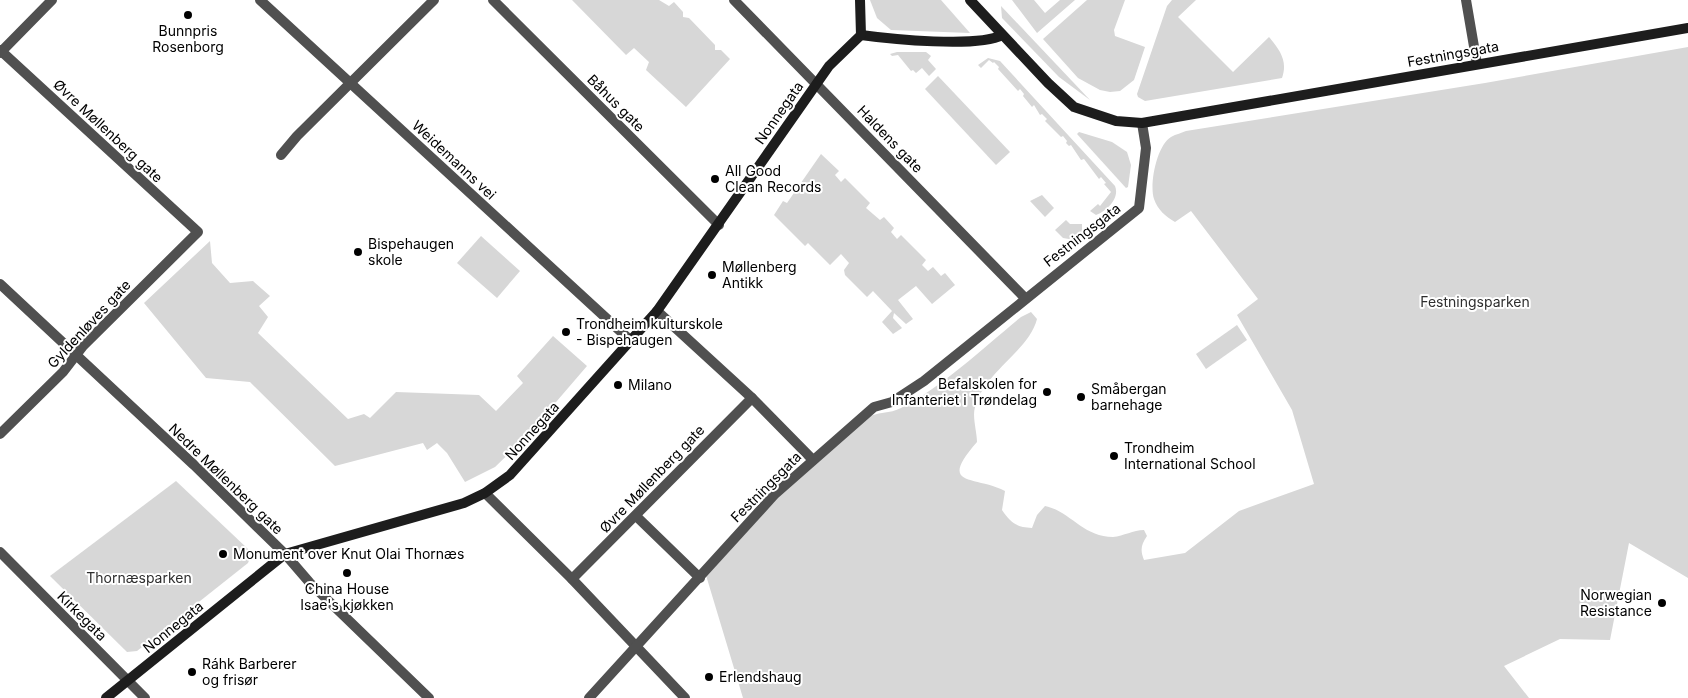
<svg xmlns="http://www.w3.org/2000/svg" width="1688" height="698" font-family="Inter,sans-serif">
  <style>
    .green { fill: #d7d7d7 }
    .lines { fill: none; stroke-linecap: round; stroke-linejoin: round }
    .street { stroke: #505050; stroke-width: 10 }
    .secondary { stroke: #1d1d1d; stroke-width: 10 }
    .poi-dot { fill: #000; stroke: #fff; stroke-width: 2 }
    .labels { text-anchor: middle; stroke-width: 4; stroke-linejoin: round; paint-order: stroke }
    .poi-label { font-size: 14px; fill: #000; stroke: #fff; text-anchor: start }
    .street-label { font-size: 14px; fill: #000; stroke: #fff }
    .park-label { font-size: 14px; fill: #2e2e2e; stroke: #fff }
  </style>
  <rect width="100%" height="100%" fill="#fff"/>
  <g class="green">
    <path d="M572,0H659L669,6L674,2L683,12V17L689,18L715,45V50H721L730,59L686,107L646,70L649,62L634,48L626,55Z"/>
    <path d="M870,0H941L970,33L891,30L877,18Z"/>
    <path d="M1012,0H1034L1045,13L1060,0H1075L1037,33Z"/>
    <path d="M1087,0H1125L1114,30L1115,36L1145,47L1134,80L1120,91L1110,92L1100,90L1078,78L1043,39Z"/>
    <path d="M1172,0H1196L1178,17L1233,72L1269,37C1280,50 1288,61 1282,78L1145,101L1138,97L1137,94L1167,6Z"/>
    <path d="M1001,6L1090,100L1059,77L1002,18Z"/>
    <path d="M1688,47V578L1629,543L1610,640L1560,639L1504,666L1529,698H743L705,572L802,468L864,419C878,411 890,414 901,408C945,385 983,348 1021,317L1031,312L1037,319C1029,351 985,371 975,407C972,417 977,432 977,442C937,488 974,475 1005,491L1002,510C1011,523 1016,527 1032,528L1037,515L1045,506C1070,511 1083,537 1113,537C1124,536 1133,530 1144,530L1147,536C1141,545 1140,550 1144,560L1185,553L1239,511L1314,484L1292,410L1237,315L1258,299L1191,211L1175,222C1165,216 1158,210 1154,199C1149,184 1157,145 1171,137C1176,134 1182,133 1186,131L1485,83Z"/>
    <path d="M897,52H926L931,56L928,60L936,69L929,76L922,68L916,73L913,70L911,71L898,55L892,56L890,54Z"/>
    <path d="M988,58L1000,61L1115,186C1120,198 1107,211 1096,215L1090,211L1098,204L1100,206L1111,192L1104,184L1106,183L1101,177L1099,179L1084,159L1081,160L1071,145L1069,146L1066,143L1067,141L1063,136L1061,137L1045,121L1047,119L1042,114L1040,115L1034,105L1032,107L1023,96L1024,94L1020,89L1018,91L998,69L999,67L994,62L993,63L989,60L981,68L978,65Z"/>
    <path d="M938,76L1010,152L996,165L925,89Z"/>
    <path d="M1079,132L1112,142L1127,152L1131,165L1128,187L1126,188L1077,134Z"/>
    <path d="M821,154L839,171L835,175L841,182L845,178L870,203L866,208L880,220L884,217L894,228L891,232L897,239L901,235L926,260L922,265L928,271L933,267L941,276L945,273L955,285L932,304L916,286L898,300L913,319L906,324L894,313L893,318L902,328L893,334L882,322L892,311L873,291L867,297L845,275L844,270L849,263L841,254L830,265L808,243L805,246L774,215L783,201L787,203Z"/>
    <path d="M1042,195L1054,208L1045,217L1030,201Z"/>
    <path d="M1066,220L1070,224H1082V232L1069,239L1063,238L1055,230Z"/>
    <path d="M481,236L520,271L497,298L457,263Z"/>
    <path d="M210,241L212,263L230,283L253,281L270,296L259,306L268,317L258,333L348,419L364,414L370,418L396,392L479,395L496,411L523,383L517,376L553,336L587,366L526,437L495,467L465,482L447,453L437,443L427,450L423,443L335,466L250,382L206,378L144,303Z"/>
    <path d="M1237,325L1247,340L1206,369L1196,354Z"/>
    <path d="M176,481L248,549L250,558L248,563L137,651L127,652L50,576Z"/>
  </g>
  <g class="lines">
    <g class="street">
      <path d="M260,0L630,340"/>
      <path d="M493,0L719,225"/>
      <path d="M734,0L1025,298"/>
      <path d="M1466,0L1477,64"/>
      <path d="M0,50L198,232L83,346L63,372L0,434"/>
      <path d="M0,53L52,0"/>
      <path d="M281,155L297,136L434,0"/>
      <path d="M0,284L194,465L285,554L310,583L429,698"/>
      <path d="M657,311L752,398L813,460"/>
      <path d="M485,493L572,579L685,698"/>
      <path d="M636,516L700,578"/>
      <path d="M0,552L145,698"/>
      <path d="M572,579L752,398"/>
      <path d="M589,698L775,494L874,407L892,402L924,381L1139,208L1146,148L1142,123"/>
    </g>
    <g class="secondary">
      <path d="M970,0L1048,83L1074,107L1116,121L1142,123L1688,28"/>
      <path d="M861,35C890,39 978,48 1002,35"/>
      <path d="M106,698L285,554L464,503L485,493L510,475L657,311L829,66L861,35L860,0"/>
    </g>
  </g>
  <g class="poi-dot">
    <circle cx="188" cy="15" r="5"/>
    <circle cx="715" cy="179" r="5"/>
    <circle cx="358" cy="252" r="5"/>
    <circle cx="712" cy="275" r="5"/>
    <circle cx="566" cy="332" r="5"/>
    <circle cx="618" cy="385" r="5"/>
    <circle cx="1047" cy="392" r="5"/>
    <circle cx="1081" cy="397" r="5"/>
    <circle cx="1114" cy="456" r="5"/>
    <circle cx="223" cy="554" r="5"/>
    <circle cx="347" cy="573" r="5"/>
    <circle cx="1662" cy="603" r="5"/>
    <circle cx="192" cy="672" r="5"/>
    <circle cx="709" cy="677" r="5"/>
  </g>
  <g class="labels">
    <g class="poi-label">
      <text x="188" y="36" text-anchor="middle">Bunnpris<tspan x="188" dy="16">Rosenborg</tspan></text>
      <text x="725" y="176">All Good<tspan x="725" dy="16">Clean Records</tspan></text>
      <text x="368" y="249">Bispehaugen<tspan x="368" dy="16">skole</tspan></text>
      <text x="722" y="272">Møllenberg<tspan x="722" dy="16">Antikk</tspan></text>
      <text x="576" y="329">Trondheim kulturskole<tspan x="576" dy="16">- Bispehaugen</tspan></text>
      <text x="1037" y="389" text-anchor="end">Befalskolen for<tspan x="1037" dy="16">Infanteriet i Trøndelag</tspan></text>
      <text x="628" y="390">Milano</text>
      <text x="1091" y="394">Småbergan<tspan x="1091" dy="16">barnehage</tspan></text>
      <text x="1124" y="453">Trondheim<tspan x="1124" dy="16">International School</tspan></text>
      <text x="233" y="559">Monument over Knut Olai Thornæs</text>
      <text x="347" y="594" text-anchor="middle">China House<tspan x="347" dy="16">Isae's kjøkken</tspan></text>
      <text x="1652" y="600" text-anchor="end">Norwegian<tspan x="1652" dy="16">Resistance</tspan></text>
      <text x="202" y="669">Ráhk Barberer<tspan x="202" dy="16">og frisør</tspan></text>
      <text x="719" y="682">Erlendshaug</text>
    </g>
    <g class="street-label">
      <text transform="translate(1453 54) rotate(-10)" y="5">Festningsgata</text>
      <text transform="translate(616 103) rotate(45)" y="5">Båhus gate</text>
      <text transform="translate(779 113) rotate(-55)" y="5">Nonnegata</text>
      <text transform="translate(108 131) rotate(43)" y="5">Øvre Møllenberg gate</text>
      <text transform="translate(890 139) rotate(46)" y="5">Haldens gate</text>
      <text transform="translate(454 160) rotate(43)" y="5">Weidemanns vei</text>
      <text transform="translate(1082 235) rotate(-38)" y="5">Festningsgata</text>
      <text transform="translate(89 324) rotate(-47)" y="5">Gyldenløves gate</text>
      <text transform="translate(532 431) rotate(-48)" y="5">Nonnegata</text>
      <text transform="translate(226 479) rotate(44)" y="5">Nedre Møllenberg gate</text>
      <text transform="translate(652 479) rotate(-46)" y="5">Øvre Møllenberg gate</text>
      <text transform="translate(766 487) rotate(-45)" y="5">Festningsgata</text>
      <text transform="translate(82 616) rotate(45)" y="5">Kirkegata</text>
      <text transform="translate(173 627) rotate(-39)" y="5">Nonnegata</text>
    </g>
    <g class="park-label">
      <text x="1475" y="307">Festningsparken</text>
      <text x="139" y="583">Thornæsparken</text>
    </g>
  </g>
</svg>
